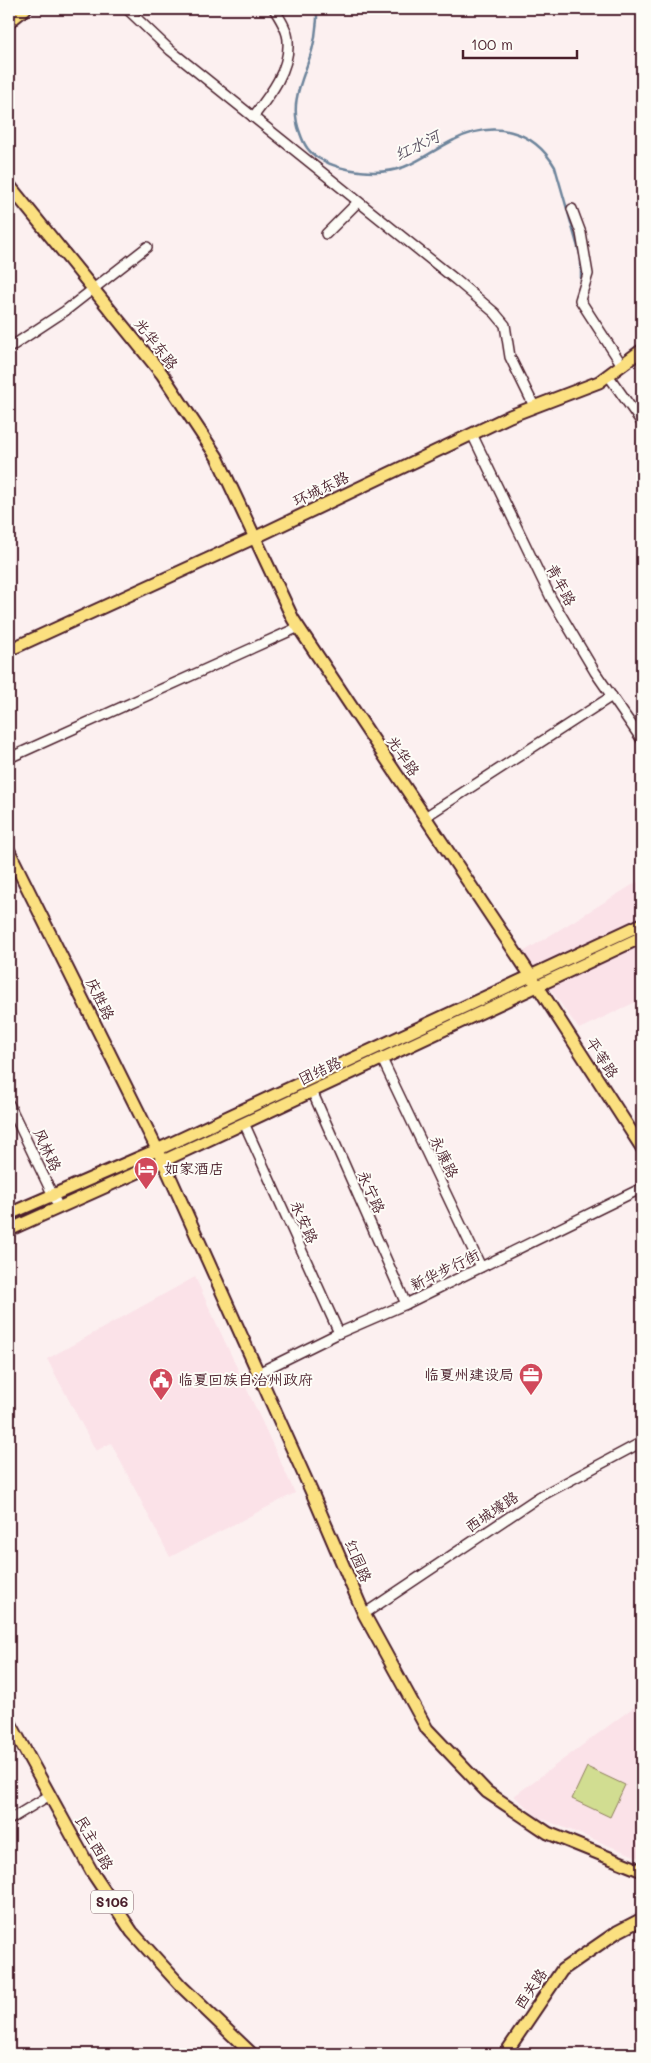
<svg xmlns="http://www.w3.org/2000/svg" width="651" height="2063" font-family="Mali,'LXGW WenKai TC',sans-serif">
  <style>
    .built { fill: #fbe2e8 }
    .green { fill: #d1dd91; stroke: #8e7e5e }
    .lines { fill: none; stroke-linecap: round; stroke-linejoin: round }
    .stream { stroke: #6d849b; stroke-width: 2.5 }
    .minor-casing { stroke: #4a1f2b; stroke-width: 12 }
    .major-casing { stroke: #4a1f2b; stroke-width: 15 }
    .minor { stroke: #fdfcf7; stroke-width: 9 }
    .major { stroke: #fbe080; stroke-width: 11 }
    .labels { text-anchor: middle; stroke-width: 4; stroke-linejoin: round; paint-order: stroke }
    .shield { fill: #fdfcf7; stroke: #806168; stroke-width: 1 }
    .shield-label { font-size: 14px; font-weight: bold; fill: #4a1f2b }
    .street-label { font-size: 15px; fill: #4a1f2b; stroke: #fdfcf7 }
    .poi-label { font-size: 15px; fill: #4a1f2b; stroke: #fdfcf7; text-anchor: start }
    .water-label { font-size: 16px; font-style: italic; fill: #5c5263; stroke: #fdfcf7 }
  </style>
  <rect width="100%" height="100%" fill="#fcf0f0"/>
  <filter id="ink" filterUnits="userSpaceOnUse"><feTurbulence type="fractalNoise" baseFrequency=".02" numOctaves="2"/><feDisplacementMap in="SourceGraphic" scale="10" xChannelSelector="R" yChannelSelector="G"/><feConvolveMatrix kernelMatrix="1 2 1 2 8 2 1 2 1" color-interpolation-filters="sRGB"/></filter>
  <g filter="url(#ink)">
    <g class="built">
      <path d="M642,879V999L579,1029L523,952Z"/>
      <path d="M195,1277L295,1493L170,1557L111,1443L96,1451L47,1359Z"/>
      <path d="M642,1701V1859L538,1817L514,1796Z"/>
    </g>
    <path class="green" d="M587,1767L625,1785L610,1817L572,1799Z"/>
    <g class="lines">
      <path class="stream" d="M316,9C318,15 317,21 316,28C314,66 285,94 300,133C304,145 309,153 320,159C342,172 380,176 404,167C422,160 437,148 454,140C493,120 533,129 555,167L581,258V281"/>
      <defs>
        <g id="minor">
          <path d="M127,9L170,50L456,280L495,313L505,325L510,357L534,406"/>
          <path d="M253,117C270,95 290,70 288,41C288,30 279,17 274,9"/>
          <path d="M572,209L581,233L588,274L580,300L622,365"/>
          <path d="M326,234L358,202"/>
          <path d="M9,348L65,311L147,247"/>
          <path d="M608,375L642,423"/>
          <path d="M472,434L551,598L595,672L642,740"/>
          <path d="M9,758L299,627"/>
          <path d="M425,817L612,696"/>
          <path d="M382,1059L481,1267"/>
          <path d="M312,1091L406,1304"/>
          <path d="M9,1104L59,1208"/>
          <path d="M244,1123L339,1333"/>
          <path d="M258,1373L339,1333L406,1304L642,1188"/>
          <path d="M364,1614L539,1497L642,1442"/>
          <path d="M9,1820L50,1795"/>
        </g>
        <g id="major">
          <path d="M9,22L25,9"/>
          <path d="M9,185L162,374L217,457L293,619L537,985L642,1148"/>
          <path d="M9,650L254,538L510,416L599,382L642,350"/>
          <path d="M9,851L163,1161L313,1495L364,1614L427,1729L487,1792L548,1833L642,1871"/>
          <path d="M9,1214L157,1150L642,924"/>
          <path d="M9,1230L163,1161L642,937"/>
          <path d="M9,1721L92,1872L132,1932L181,1986L252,2054"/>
          <path d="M505,2054L562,1970L617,1932L642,1919"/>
        </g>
      </defs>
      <use href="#minor" class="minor-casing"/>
      <use href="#major" class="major-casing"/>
      <use href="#minor" class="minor"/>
      <use href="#major" class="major"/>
    </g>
  </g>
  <defs>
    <symbol id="hotel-pin" viewBox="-11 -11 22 30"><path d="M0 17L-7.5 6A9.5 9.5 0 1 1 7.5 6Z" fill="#d1495b" stroke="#fdfcf7"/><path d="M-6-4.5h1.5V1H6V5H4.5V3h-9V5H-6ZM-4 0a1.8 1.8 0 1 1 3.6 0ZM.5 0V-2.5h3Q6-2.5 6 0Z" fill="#fff"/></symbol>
    <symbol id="office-pin" viewBox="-11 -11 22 30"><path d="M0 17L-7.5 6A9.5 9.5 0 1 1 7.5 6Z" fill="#d1495b" stroke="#fdfcf7"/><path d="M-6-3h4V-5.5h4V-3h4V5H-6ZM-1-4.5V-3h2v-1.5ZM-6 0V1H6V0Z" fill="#fff"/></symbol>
    <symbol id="civic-pin" viewBox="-11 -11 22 30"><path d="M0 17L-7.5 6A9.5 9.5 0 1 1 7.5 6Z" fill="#d1495b" stroke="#fdfcf7"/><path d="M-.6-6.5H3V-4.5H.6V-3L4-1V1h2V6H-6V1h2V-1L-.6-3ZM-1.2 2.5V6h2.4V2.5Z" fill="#fff"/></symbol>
  </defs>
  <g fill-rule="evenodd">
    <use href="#hotel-pin" x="132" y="1155" width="28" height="38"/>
    <use href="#office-pin" x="517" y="1361" width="28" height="38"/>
    <use href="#civic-pin" x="147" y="1366" width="28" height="38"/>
  </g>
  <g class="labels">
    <rect class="shield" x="91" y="1890.5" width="42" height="23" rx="4"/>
    <g class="shield-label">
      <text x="112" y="1907">S106</text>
    </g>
    <g class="street-label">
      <text transform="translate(156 344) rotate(52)" y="5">光华东路</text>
      <text transform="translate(321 489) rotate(-26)" y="5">环城东路</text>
      <text transform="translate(561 585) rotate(62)" y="5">青年路</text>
      <text transform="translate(403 756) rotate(56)" y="5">光华路</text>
      <text transform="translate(100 999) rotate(64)" y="5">庆胜路</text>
      <text transform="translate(602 1058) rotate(57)" y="5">平等路</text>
      <text transform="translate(320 1071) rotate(-25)" y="5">团结路</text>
      <text transform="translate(47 1150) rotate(65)" y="5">风林路</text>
      <text transform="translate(444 1157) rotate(64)" y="5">永康路</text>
      <text transform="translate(371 1192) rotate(66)" y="5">永宁路</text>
      <text transform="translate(304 1222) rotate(66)" y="5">永安路</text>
      <text transform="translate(445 1270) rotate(-26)" y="5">新华步行街</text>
      <text transform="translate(492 1512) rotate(-34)" y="5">西城壕路</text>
      <text transform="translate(358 1561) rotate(67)" y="5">红园路</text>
      <text transform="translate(94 1843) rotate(60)" y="5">民主西路</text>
      <text transform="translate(531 1989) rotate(-56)" y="5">西关路</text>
    </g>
    <g class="poi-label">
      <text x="164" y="1174">如家酒店</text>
      <text x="514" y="1380" text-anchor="end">临夏州建设局</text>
      <text x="178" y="1385">临夏回族自治州政府</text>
    </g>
    <g class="water-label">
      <text transform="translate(417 145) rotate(-26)" y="6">红水河</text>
    </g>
  </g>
  <rect width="651" height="2063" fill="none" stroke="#fdfcf7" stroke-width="30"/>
  <rect x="15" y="15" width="621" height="2033" fill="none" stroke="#4a1f2b" stroke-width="2" filter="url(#ink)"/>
  <path d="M463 50v8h114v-8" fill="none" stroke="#4a1f2b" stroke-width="2.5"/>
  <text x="471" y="50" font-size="15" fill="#4a1f2b" stroke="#fdfcf7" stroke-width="4" paint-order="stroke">100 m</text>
</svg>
